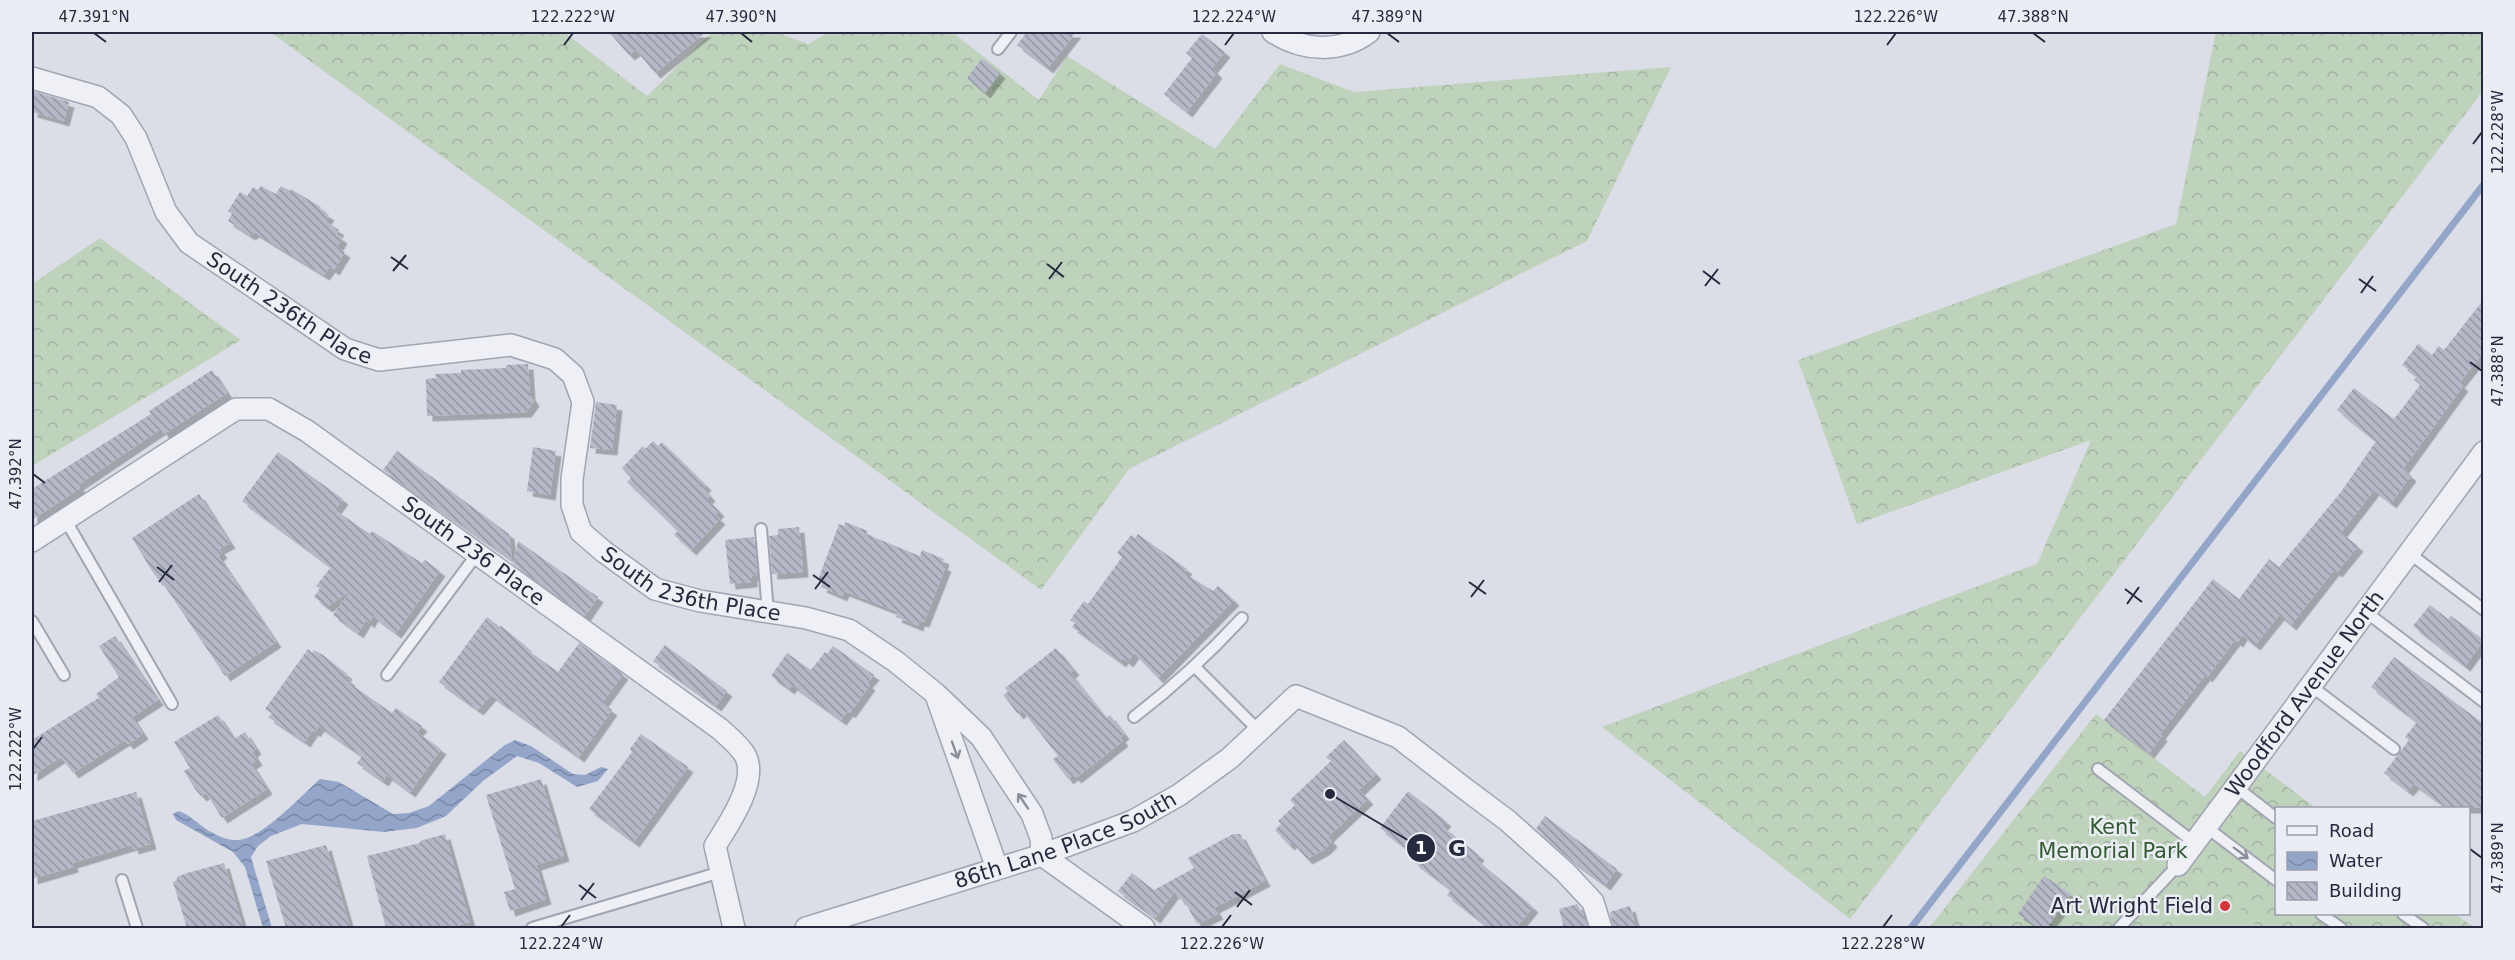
<svg xmlns="http://www.w3.org/2000/svg" width="2515" height="960" font-family="'DejaVu Sans',sans-serif">
  <style>
    .forest { fill: url(#forest-crowns) }
    .pitch { fill: #bed2bc }
    .water { fill: url(#water-waves) }
    .lines { fill: none; stroke-linecap: round; stroke-linejoin: round }
    .stream { stroke: #93a6ca; stroke-width: 7 }
    .building { fill: url(#building-back-hatch); filter: url(#shadow) }
    .lane-casing { stroke: #a1a4b1; stroke-width: 14 }
    .street-casing { stroke: #a1a4b1; stroke-width: 24 }
    .lane { stroke: #eef0f5; stroke-width: 10 }
    .street { stroke: #eef0f5; stroke-width: 21 }
    .oneway { stroke: #8a8d9a }
    .ticks { fill: none; stroke: #252a3e; stroke-width: 2 }
    .poi-dot { fill: #d63637; stroke: #ebedf5; stroke-width: 2 }
    .labels { text-anchor: middle; stroke-width: 5; stroke-linejoin: round; paint-order: stroke }
    .street-label { font-size: 21px; fill: #252a3e; stroke: #ebedf5 }
    .park-label { font-size: 21px; fill: #335b31; stroke: #ebedf5 }
    .poi-label { font-size: 21px; fill: #252a3e; stroke: #ebedf5; text-anchor: end }
    .leader { fill: none; stroke: #252a3e; stroke-width: 2 }
    .callout-dot { fill: #252a3e; stroke: #ebedf5; stroke-width: 2 }
    .mark-label { font-size: 18px; text-anchor: middle; font-weight: bold; fill: #fff }
    .callout-label { font-size: 22px; text-anchor: middle; font-weight: bold; fill: #252a3e; stroke: #ebedf5; stroke-width: 5; stroke-linejoin: round; paint-order: stroke }
    .neatline { fill: none; stroke: #252a3e; stroke-width: 2 }
    .ticks-label { font-size: 15px; text-anchor: middle; fill: #252a3e }
  </style>
  <defs>
    <pattern id="forest-crowns" width="20" height="18" patternUnits="userSpaceOnUse" patternTransform="scale(1.5)"><rect width="20" height="18" fill="#bed2bc"/><path d="M2 6a3 3 0 1 1 6 0M12 15a3 3 0 1 1 6 0" fill="none" stroke="#a3b4a3"/></pattern>
    <pattern id="water-waves" width="16" height="10" patternUnits="userSpaceOnUse" patternTransform="scale(1.5)"><rect width="16" height="10" fill="#93a6ca"/><path d="M0 5q4-4 8 0t8 0" fill="none" stroke="#7887a5"/></pattern>
    <pattern id="building-back-hatch" width="6" height="6" patternUnits="userSpaceOnUse" patternTransform="scale(1.5)"><rect width="6" height="6" fill="#b5b9c7"/><path d="M-1 5l2 2M0 0l6 6M5-1l2 2" fill="none" stroke="#9397a3"/></pattern>
    <filter id="shadow"><feDropShadow dx="5.5" dy="5.5" stdDeviation="0" flood-color="#0004"/></filter>
  </defs>
  <rect width="100%" height="100%" fill="#dbdee7"/>
  <g class="forest">
    <path d="M270,32H564L647,96L712,32H776L808,44L830,32H952L1039,100L1067,56L1215,149L1280,64L1354,92L1671,67L1587,241L1129,469L1041,590Z"/>
    <path d="M2216,32H2483V91L1850,919L1602,727L2037,564L2091,440L1857,524L1798,360L2176,224Z"/>
    <path d="M100,238L241,340L32,466V284Z"/>
    <path d="M2096,714L2205,797L2240,751L2316,808H2276V914H2455L2475,928H1929Z"/>
  </g>
  <path class="pitch" d="M2228,896L2259,928H2175Z"/>
  <path class="water" d="M515,740L531,746L573,774L585,775L601,767L608,769L598,781L577,787L539,763L517,756L483,781L446,816L417,828L384,832L302,824L271,836L258,846L251,857L272,928H263L245,867L233,852L176,820L173,814L178,811C192,815 200,827 213,833C222,838 233,842 244,839C269,831 300,797 320,779L339,782L393,814L409,813L429,806L505,745Z"/>
  <g class="lines">
    <path class="stream" d="M1911,928L2484,184"/>
  </g>
  <g class="building">
    <path d="M609,32H706L655,73L636,50L629,55Z"/>
    <path d="M1027,32H1076L1048,68L1017,45Z"/>
    <path d="M1202,34L1225,52L1212,68L1217,73L1187,112L1164,94L1192,58L1186,53Z"/>
    <path d="M982,58L1000,73L985,93L967,78Z"/>
    <path d="M32,91L69,102L64,121L32,112Z"/>
    <path d="M261,186L276,194L281,186L290,191L291,189L321,207L319,209L329,215L325,221L339,230L336,234L342,238L337,247L345,252L334,270L330,267L324,275L254,232L250,235L228,221L232,213L228,211L240,192L247,196L253,187L258,190Z"/>
    <path d="M2484,299V352L2459,383L2463,386L2403,469L2411,476L2391,503L2374,490L2341,533L2358,546L2337,572L2334,570L2291,625L2279,615L2255,645L2242,635L2238,642L2235,640L2207,677L2205,675L2160,734L2162,736L2149,753L2104,720L2213,579L2239,599L2269,559L2279,567L2341,492L2376,441L2337,410L2354,388L2394,419L2420,385L2414,380L2417,376L2402,365L2418,344L2432,355L2439,346L2444,350Z"/>
    <path d="M528,364L530,395L534,401L526,412L427,416L426,379L436,378L435,374L461,373V370L506,368V365Z"/>
    <path d="M212,370L227,393L164,434L161,429L78,485L80,488L32,520V489L151,414L149,411Z"/>
    <path d="M596,402L617,405L612,450L590,448Z"/>
    <path d="M653,441L658,446L662,442L706,485L703,488L710,496L707,499L719,511L715,515L720,519L691,550L674,535L678,531L627,482L631,478L622,468L643,446L645,449Z"/>
    <path d="M533,447L556,451L550,495L527,491Z"/>
    <path d="M397,451L509,534L512,560L383,470Z"/>
    <path d="M278,452L343,499L335,510L370,534L372,531L422,563L425,560L440,571L396,633L373,616L369,623L366,620L358,633L333,615L352,589L327,607L314,597L320,588L316,586L331,567L242,501Z"/>
    <path d="M199,494L230,543L219,549L222,553L218,556L276,642L225,676L164,585L163,586L152,571L132,538Z"/>
    <path d="M845,522L868,531L866,534L920,556L922,550L944,559L942,565L946,566L924,622L919,621L918,626L896,617L898,612L844,591L842,596L821,587L823,582L818,580L839,524L844,526Z"/>
    <path d="M799,527L803,572L772,574L769,536L778,535V529Z"/>
    <path d="M1138,534L1187,569L1184,573L1213,591L1218,586L1234,600L1158,678L1134,653L1128,662L1123,658L1121,662L1072,627L1075,623L1070,620L1084,601L1088,604L1122,557L1117,553L1131,535L1135,538Z"/>
    <path d="M754,537L757,575L752,576V582L730,584L725,540Z"/>
    <path d="M518,541L598,597L585,616L513,564Z"/>
    <path d="M2430,605L2448,619L2451,616L2484,640L2465,666L2413,626Z"/>
    <path d="M487,617L500,627L501,626L526,646L525,648L558,672L579,643L623,674L602,703L612,710L579,757L491,695L478,710L439,682Z"/>
    <path d="M115,636L158,700L132,717L143,734L128,744L125,740L73,773L61,757L32,776V740L92,702L99,698L96,694L119,677L99,646Z"/>
    <path d="M665,645L727,691L716,706L653,661Z"/>
    <path d="M833,646L874,675L867,683L870,685L850,713L848,711L841,720L792,685L789,689L771,676L787,653L811,670L825,652L827,654Z"/>
    <path d="M1056,648L1074,670L1070,673L1106,718L1110,715L1124,734L1120,737L1123,741L1076,778L1073,775L1068,779L1053,759L1058,756L1022,710L1018,714L1003,695L1008,692L1005,688Z"/>
    <path d="M308,649L312,653L314,650L323,655L347,674L345,677L350,680L348,682L392,713L396,708L422,726L417,732L441,749L410,792L387,775L383,781L357,763L362,756L319,726L315,732L313,730L305,742L268,717L273,714L265,709Z"/>
    <path d="M2394,657L2484,724V808H2447L2414,784L2408,791L2384,773L2409,740L2405,737L2417,722L2371,687Z"/>
    <path d="M218,715L234,739L245,732L256,749L252,752L257,760L251,764L267,789L222,818L206,793L201,796L195,789L184,771L190,768L174,742Z"/>
    <path d="M641,734L688,767L634,842L589,809L632,752L630,749Z"/>
    <path d="M1344,740L1376,774L1359,790L1368,799L1328,837L1332,842L1324,850L1307,859L1292,842L1289,845L1275,830L1281,824L1278,821L1295,805L1290,800L1331,761L1326,757Z"/>
    <path d="M541,779L564,856L536,865L546,899L510,911L504,892L515,889L486,795Z"/>
    <path d="M1408,791L1446,821L1442,826L1479,855L1476,859L1533,907L1516,928H1489L1447,895L1451,890L1413,861L1417,857L1380,828Z"/>
    <path d="M136,792L151,844L133,849L132,845L72,863L73,867L32,879V821Z"/>
    <path d="M1545,816L1617,869L1605,885L1572,861L1536,829Z"/>
    <path d="M445,834L470,922L450,928H386L367,856L420,843V841Z"/>
    <path d="M1233,834H1240L1265,881L1214,908L1218,914L1197,924L1183,898L1180,900L1175,891L1155,918L1118,891L1132,873L1154,890L1194,868L1188,858Z"/>
    <path d="M326,845L350,928H286L266,861Z"/>
    <path d="M224,863L243,928H187L173,882L177,880V877L187,873Z"/>
    <path d="M2044,876L2071,894L2047,928H2039L2018,914Z"/>
    <path d="M1577,904L1584,916L1580,921L1585,919L1588,928H1564L1559,909Z"/>
    <path d="M1630,906L1636,928H1613L1610,912Z"/>
  </g>
  <g class="lines">
    <defs>
      <g id="lane">
        <path d="M998,49L1011,32"/>
        <path d="M65,519L172,704"/>
        <path d="M761,529L768,612"/>
        <path d="M2409,553L2484,610"/>
        <path d="M2366,612L2484,702"/>
        <path d="M32,621L64,675"/>
        <path d="M1195,667L1259,731"/>
        <path d="M387,675L477,554"/>
        <path d="M2311,686L2394,749"/>
        <path d="M1134,717C1173,687 1208,655 1242,618"/>
        <path d="M2098,769L2195,843"/>
        <path d="M2236,787L2276,818"/>
        <path d="M2206,827L2276,880"/>
        <path d="M122,880L137,928"/>
        <path d="M2321,914L2341,928"/>
        <path d="M2403,914L2423,928"/>
        <path d="M532,928L721,872"/>
        <path d="M2119,928L2178,865"/>
      </g>
      <g id="street">
        <path d="M1273,32C1302,51 1340,54 1369,32"/>
        <path id="s1" d="M32,78L98,97L121,115L136,138L166,212L189,243L345,349L379,360L511,345L555,359L573,375L583,402L572,479V505L581,532L603,551L655,589L700,601L806,618L849,630L895,661L936,694L981,737L1032,814L1041,838L1042,855L1144,928"/>
        <path id="s2" d="M32,541L236,409H269L307,431L720,729C728,736 737,744 743,752C762,777 728,825 715,846L734,928"/>
        <path d="M937,698L997,868"/>
        <path id="s3" d="M2178,865L2484,452"/>
        <path id="s4" d="M806,928L1042,855L1133,821L1179,795L1230,758L1296,696L1398,737L1464,788L1508,821L1565,872L1593,902L1601,928"/>
      </g>
    </defs>
    <use href="#lane" class="lane-casing"/>
    <use href="#street" class="street-casing"/>
    <use href="#lane" class="lane"/>
    <use href="#street" class="street"/>
  </g>
  <defs><path id="oneway-shaft" d="M-6 0H5M1.5-3L5.5 0L1.5 3" fill="none" stroke-width="1.6" stroke-linecap="round" stroke-linejoin="round" transform="scale(1.5)"/></defs>
  <g class="oneway">
    <use href="#oneway-shaft" transform="translate(955 750) rotate(70)"/>
    <use href="#oneway-shaft" transform="translate(1023 801) rotate(-124)"/>
    <use href="#oneway-shaft" transform="translate(2241 853) rotate(37)"/>
  </g>
  <path class="ticks" d="M94,33L106,42M741,33L752,42M1387,33L1399,42M2033,33L2045,42M564,45L573,33M1225,45L1234,33M1887,45L1896,33M2473,144L2482,132M391,257L408,269M1047,264L1064,277M393,271L406,255M1703,271L1720,284M1049,279L1062,262M2359,279L2376,291M1705,286L1718,269M2361,293L2373,276M2470,362L2482,371M33,474L45,483M157,567L174,580M813,575L830,587M159,582L172,565M1469,582L1486,594M815,589L828,572M2125,589L2142,602M1471,597L1484,580M2127,604L2139,587M33,749L42,737M2470,849L2482,858M579,885L596,898M1235,892L1252,905M581,900L594,883M1237,907L1250,890M561,927L570,915M1222,927L1231,915M1883,927L1892,915"/>
  <circle class="poi-dot" cx="2225" cy="906" r="6"/>
  <g class="labels">
    <g class="street-label">
      <text dy="7" stroke="none"><textPath href="#s1" startOffset="364">South 236th Place</textPath></text>
      <text dy="7" stroke="none"><textPath href="#s2" startOffset="525">South 236 Place</textPath></text>
      <text dy="7" stroke="none"><textPath href="#s1" startOffset="958">South 236th Place</textPath></text>
      <text dy="7" stroke="none"><textPath href="#s3" startOffset="213">Woodford Avenue North</textPath></text>
      <text dy="7" stroke="none"><textPath href="#s4" startOffset="274">86th Lane Place South</textPath></text>
    </g>
    <g class="park-label">
      <text x="2113" y="834">Kent<tspan x="2113" dy="24">Memorial Park</tspan></text>
    </g>
    <g class="poi-label">
      <text x="2213" y="913">Art Wright Field</text>
    </g>
  </g>
  <path class="leader" d="M1330 794L1421 848"/>
  <g class="callout-dot">
    <circle cx="1330" cy="794" r="6"/>
    <circle cx="1421" cy="848" r="15"/>
  </g>
  <g class="mark-label">
    <text x="1421" y="854">1</text>
  </g>
  <g class="callout-label">
    <text x="1457" y="856">G</text>
  </g>
  <rect width="2515" height="960" fill="none" stroke="#ebedf5" stroke-width="66"/>
  <rect x="2275" y="807" width="195" height="108" fill="#ebedf5" stroke="#9c9fac" stroke-width="1.5"/>
  <rect x="2287" y="826" width="30" height="9" fill="#eef0f5" stroke="#9c9fac" stroke-width="1.5"/>
  <text x="2329" y="837" font-size="18" fill="#252a3e">Road</text>
  <rect x="2287" y="852" width="30" height="18" fill="url(#water-waves)" stroke="#9c9fac" stroke-width="1.5"/>
  <text x="2329" y="867" font-size="18" fill="#252a3e">Water</text>
  <rect x="2287" y="882" width="30" height="18" fill="url(#building-back-hatch)" stroke="#9c9fac" stroke-width="1.5"/>
  <text x="2329" y="897" font-size="18" fill="#252a3e">Building</text>
  <rect x="33" y="33" width="2449" height="894" class="neatline"/>
  <g class="ticks-label">
    <text x="94" y="22">47.391°N</text>
    <text x="573" y="22">122.222°W</text>
    <text x="741" y="22">47.390°N</text>
    <text x="1234" y="22">122.224°W</text>
    <text x="1387" y="22">47.389°N</text>
    <text x="1896" y="22">122.226°W</text>
    <text x="2033" y="22">47.388°N</text>
    <text transform="translate(2498 132) rotate(-90)" y="5">122.228°W</text>
    <text transform="translate(2498 371) rotate(-90)" y="5">47.388°N</text>
    <text transform="translate(16 474) rotate(-90)" y="5">47.392°N</text>
    <text transform="translate(16 749) rotate(-90)" y="5">122.222°W</text>
    <text transform="translate(2498 858) rotate(-90)" y="5">47.389°N</text>
    <text x="561" y="949">122.224°W</text>
    <text x="1222" y="949">122.226°W</text>
    <text x="1883" y="949">122.228°W</text>
  </g>
</svg>
